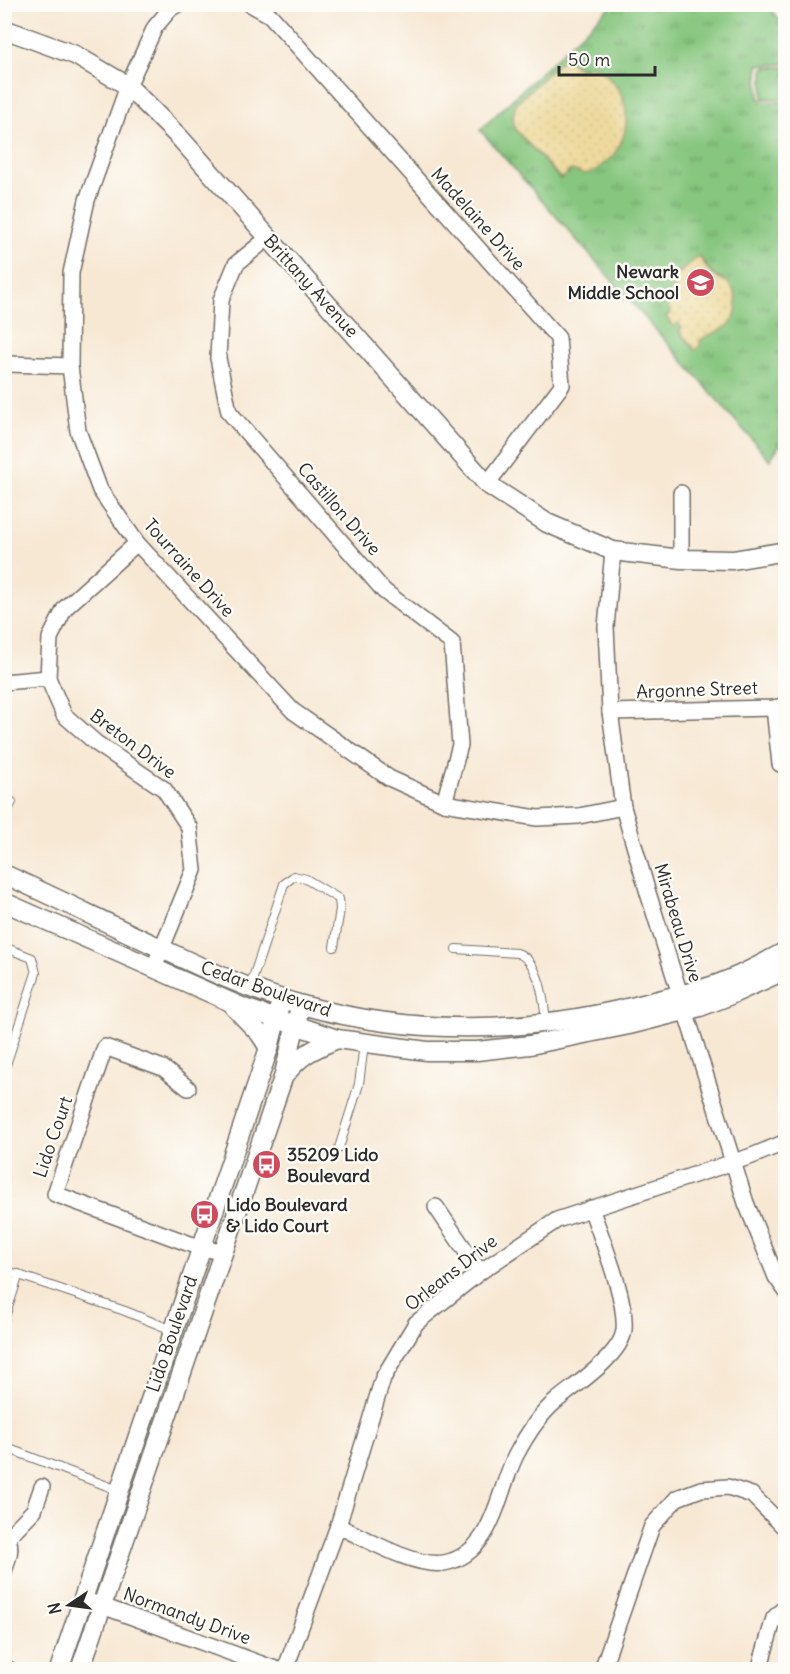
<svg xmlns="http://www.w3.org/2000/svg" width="790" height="1674" font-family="Delius,sans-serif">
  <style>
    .grass { fill: url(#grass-tufts); stroke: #587854; stroke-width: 1.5; fill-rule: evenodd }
    .sand { fill: url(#sand-dots); stroke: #8c8264; stroke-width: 1.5 }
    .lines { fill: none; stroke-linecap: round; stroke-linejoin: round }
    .service-casing { stroke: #726d66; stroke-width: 10 }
    .minor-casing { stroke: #726d66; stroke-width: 18 }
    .tertiary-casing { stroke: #726d66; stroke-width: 21 }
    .service { stroke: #fff; stroke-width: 8 }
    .minor { stroke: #fff; stroke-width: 15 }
    .tertiary { stroke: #fff; stroke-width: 18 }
    .labels { text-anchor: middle; stroke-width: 5; stroke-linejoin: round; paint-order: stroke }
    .street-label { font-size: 18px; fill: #2b2b2b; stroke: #fdfcf7 }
    .poi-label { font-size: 18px; font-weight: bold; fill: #2b2b2b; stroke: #fdfcf7; text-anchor: start }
  </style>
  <defs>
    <pattern id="grass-tufts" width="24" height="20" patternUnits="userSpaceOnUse" patternTransform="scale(1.5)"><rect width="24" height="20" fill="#86c67e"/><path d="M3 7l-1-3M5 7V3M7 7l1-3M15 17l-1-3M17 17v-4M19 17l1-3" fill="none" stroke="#6ea167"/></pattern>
    <pattern id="sand-dots" width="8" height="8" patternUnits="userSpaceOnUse" patternTransform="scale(1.5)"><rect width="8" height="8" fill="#eeda9e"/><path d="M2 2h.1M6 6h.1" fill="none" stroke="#cb8" stroke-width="1.8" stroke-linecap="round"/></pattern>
  </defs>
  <rect width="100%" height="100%" fill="#fdfcf7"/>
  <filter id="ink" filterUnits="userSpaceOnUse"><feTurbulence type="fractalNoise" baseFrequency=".0167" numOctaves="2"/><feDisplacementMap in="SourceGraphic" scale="12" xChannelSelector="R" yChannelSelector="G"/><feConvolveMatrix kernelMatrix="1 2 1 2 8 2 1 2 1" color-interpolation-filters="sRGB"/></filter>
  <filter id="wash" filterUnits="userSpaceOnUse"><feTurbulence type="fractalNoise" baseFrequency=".008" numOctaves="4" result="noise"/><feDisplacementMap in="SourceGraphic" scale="24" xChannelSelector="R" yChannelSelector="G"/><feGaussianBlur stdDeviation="1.35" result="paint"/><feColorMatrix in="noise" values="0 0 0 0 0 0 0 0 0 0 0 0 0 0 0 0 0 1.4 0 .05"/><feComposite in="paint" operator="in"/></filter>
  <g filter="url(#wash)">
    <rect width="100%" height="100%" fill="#f7e8d4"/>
    <g class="grass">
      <path d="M612,5H766L785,25V64L758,65L759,97L762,102H786V435L770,460L480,130ZM571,62L580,69C599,68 610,78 620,93L614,154C601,168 590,175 571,170L560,179L515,129L513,116ZM699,256L713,275L721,278L714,333L707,334L700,341L679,331L682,328L678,323L666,317L671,312L675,287Z"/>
      <path d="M766,67H785V99H763V70Z"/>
    </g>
    <g class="sand">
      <path d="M565,57L580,69C584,69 590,66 594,67C601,69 608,76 612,81C635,107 629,147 601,166C597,170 591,173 585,174C580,174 576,171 571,170L561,179L515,129L513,116L516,104Z"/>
      <path d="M699,256C703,262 708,271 713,275C719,279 725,280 730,285C740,297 739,320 725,328C715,335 710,331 700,341V346L695,350L679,331L682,328L678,323L674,327L666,317L671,312L668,308L669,293L675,287L669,281Z"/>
    </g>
  </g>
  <g filter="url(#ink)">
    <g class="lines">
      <defs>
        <g id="service">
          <path d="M781,4L786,9"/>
          <path d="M4,817L12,802"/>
          <path d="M4,947L32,958L36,973L4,1071"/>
          <path d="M456,949L517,953C540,961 544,1001 546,1022"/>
          <path d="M250,987L284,884L294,876L306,879L339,899L340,909L334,947"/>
          <path d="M339,1148L359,1084L364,1044"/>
          <path d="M4,1270L125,1311L172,1330"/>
          <path d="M4,1320L19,1274"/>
          <path d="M4,1447L118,1490"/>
        </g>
        <g id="minor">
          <path d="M179,4L171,8L155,27L128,86L87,200L71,273L70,366L78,431L100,490L137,543L293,711L389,778L444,803L537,818L579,816L623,807"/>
          <path d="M250,4L270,15L558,338L562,385L487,484"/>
          <path d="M268,238L236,264L221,300L218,358L229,412L384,591L452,643L460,745L444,803"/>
          <path d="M8,364L70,366"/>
          <path d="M137,543L65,608L50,638L48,678L64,715L96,743L164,789L189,827L194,870L154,967"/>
          <path d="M613,551L606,627L610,712L623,807L648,893L746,1203L776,1277L786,1291"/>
          <path d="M681,559V493"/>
          <path d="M4,682L48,678"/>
          <path d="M774,708L780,764"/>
          <path d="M610,712L774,708L786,705"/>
          <path d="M188,1088L163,1068L105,1047L55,1194L190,1244L223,1253"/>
          <path d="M436,1207L480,1272"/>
          <path d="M338,1526C365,1538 415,1568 444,1563C494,1554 497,1492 516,1455C526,1436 539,1415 556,1401C575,1385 621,1356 624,1330C627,1299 602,1240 591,1208"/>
          <path d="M4,1532C14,1544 9,1557 4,1571"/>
          <path d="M8,1537L34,1510L42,1487"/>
          <path d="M83,1599L278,1670"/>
          <path d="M4,1667L10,1670"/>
          <path d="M285,1670L338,1526L383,1378L416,1323L480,1272L557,1220L752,1156L786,1142"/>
          <path d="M602,1670L652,1526L677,1498L701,1489L728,1487L752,1495L786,1529"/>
          <path d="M759,1670L774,1618L786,1606"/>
        </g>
        <g id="tertiary">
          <path d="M4,29L75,55L128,86L180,138L487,484L547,523L613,551L681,559L733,560L786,551"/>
          <path d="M4,874C54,897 103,921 152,944C200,967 251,991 302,1005C421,1038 538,1033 655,1001C678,995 703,990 725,981C746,973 766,962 786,951"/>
          <path d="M4,902L244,1008L337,1039L427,1051H477L530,1045L629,1025L700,1007L726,997L786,970"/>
          <path d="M234,1007L260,1034L269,1048"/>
          <path d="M285,1075C301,1054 314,1049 337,1039"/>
          <path d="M59,1670L269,1048L279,1008"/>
          <path d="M80,1670L283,1078L298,1015"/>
        </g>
      </defs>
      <use href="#service" class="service-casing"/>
      <use href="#minor" class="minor-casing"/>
      <use href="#tertiary" class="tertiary-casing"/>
      <use href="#service" class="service"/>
      <use href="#minor" class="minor"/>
      <use href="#tertiary" class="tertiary"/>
    </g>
  </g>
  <defs>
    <symbol id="school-disc" viewBox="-11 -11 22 22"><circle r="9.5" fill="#d1495b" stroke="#fdfcf7"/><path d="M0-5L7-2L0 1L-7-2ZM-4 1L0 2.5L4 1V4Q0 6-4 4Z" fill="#fff"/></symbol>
    <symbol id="bus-disc" viewBox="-11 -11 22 22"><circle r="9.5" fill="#d1495b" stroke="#fdfcf7"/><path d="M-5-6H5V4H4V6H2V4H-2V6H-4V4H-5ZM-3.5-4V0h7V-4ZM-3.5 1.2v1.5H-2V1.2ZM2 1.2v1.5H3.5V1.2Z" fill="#fff"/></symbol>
  </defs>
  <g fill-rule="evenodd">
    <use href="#school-disc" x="684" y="266" width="33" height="33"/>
    <use href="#bus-disc" x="250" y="1148" width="33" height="33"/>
    <use href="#bus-disc" x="188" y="1198" width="33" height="33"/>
  </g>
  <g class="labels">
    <g class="street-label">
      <text transform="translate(478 219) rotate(48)" y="6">Madelaine Drive</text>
      <text transform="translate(311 286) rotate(48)" y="6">Brittany Avenue</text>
      <text transform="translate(339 509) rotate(49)" y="6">Castillon Drive</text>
      <text transform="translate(189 568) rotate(48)" y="6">Tourraine Drive</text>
      <text transform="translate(697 690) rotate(-2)" y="6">Argonne Street</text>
      <text transform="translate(133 744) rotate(37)" y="6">Breton Drive</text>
      <text transform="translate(678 923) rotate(73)" y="6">Mirabeau Drive</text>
      <text transform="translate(266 989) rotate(19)" y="6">Cedar Boulevard</text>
      <text transform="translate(53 1137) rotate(-71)" y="6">Lido Court</text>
      <text transform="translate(451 1273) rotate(-38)" y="6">Orleans Drive</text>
      <text transform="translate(172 1334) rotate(-71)" y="6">Lido Boulevard</text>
      <text transform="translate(187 1616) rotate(20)" y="6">Normandy Drive</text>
    </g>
    <g class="poi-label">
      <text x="679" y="278" text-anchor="end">Newark<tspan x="679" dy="21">Middle School</tspan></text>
      <text x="287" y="1161">35209 Lido<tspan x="287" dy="21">Boulevard</tspan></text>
      <text x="226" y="1211">Lido Boulevard<tspan x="226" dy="21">&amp; Lido Court</tspan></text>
    </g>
  </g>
  <rect width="790" height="1674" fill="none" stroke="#fdfcf7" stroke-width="24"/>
  <g transform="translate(69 1605) rotate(257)" stroke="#fdfcf7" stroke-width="4.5" paint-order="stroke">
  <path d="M0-4.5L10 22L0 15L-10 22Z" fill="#2b2b2b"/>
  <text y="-9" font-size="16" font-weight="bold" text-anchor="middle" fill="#2b2b2b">N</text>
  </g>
  <path d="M559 66v9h96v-9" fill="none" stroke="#2b2b2b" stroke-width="3"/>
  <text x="568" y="66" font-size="18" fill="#2b2b2b" stroke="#fdfcf7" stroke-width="4.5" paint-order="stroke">50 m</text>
</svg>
